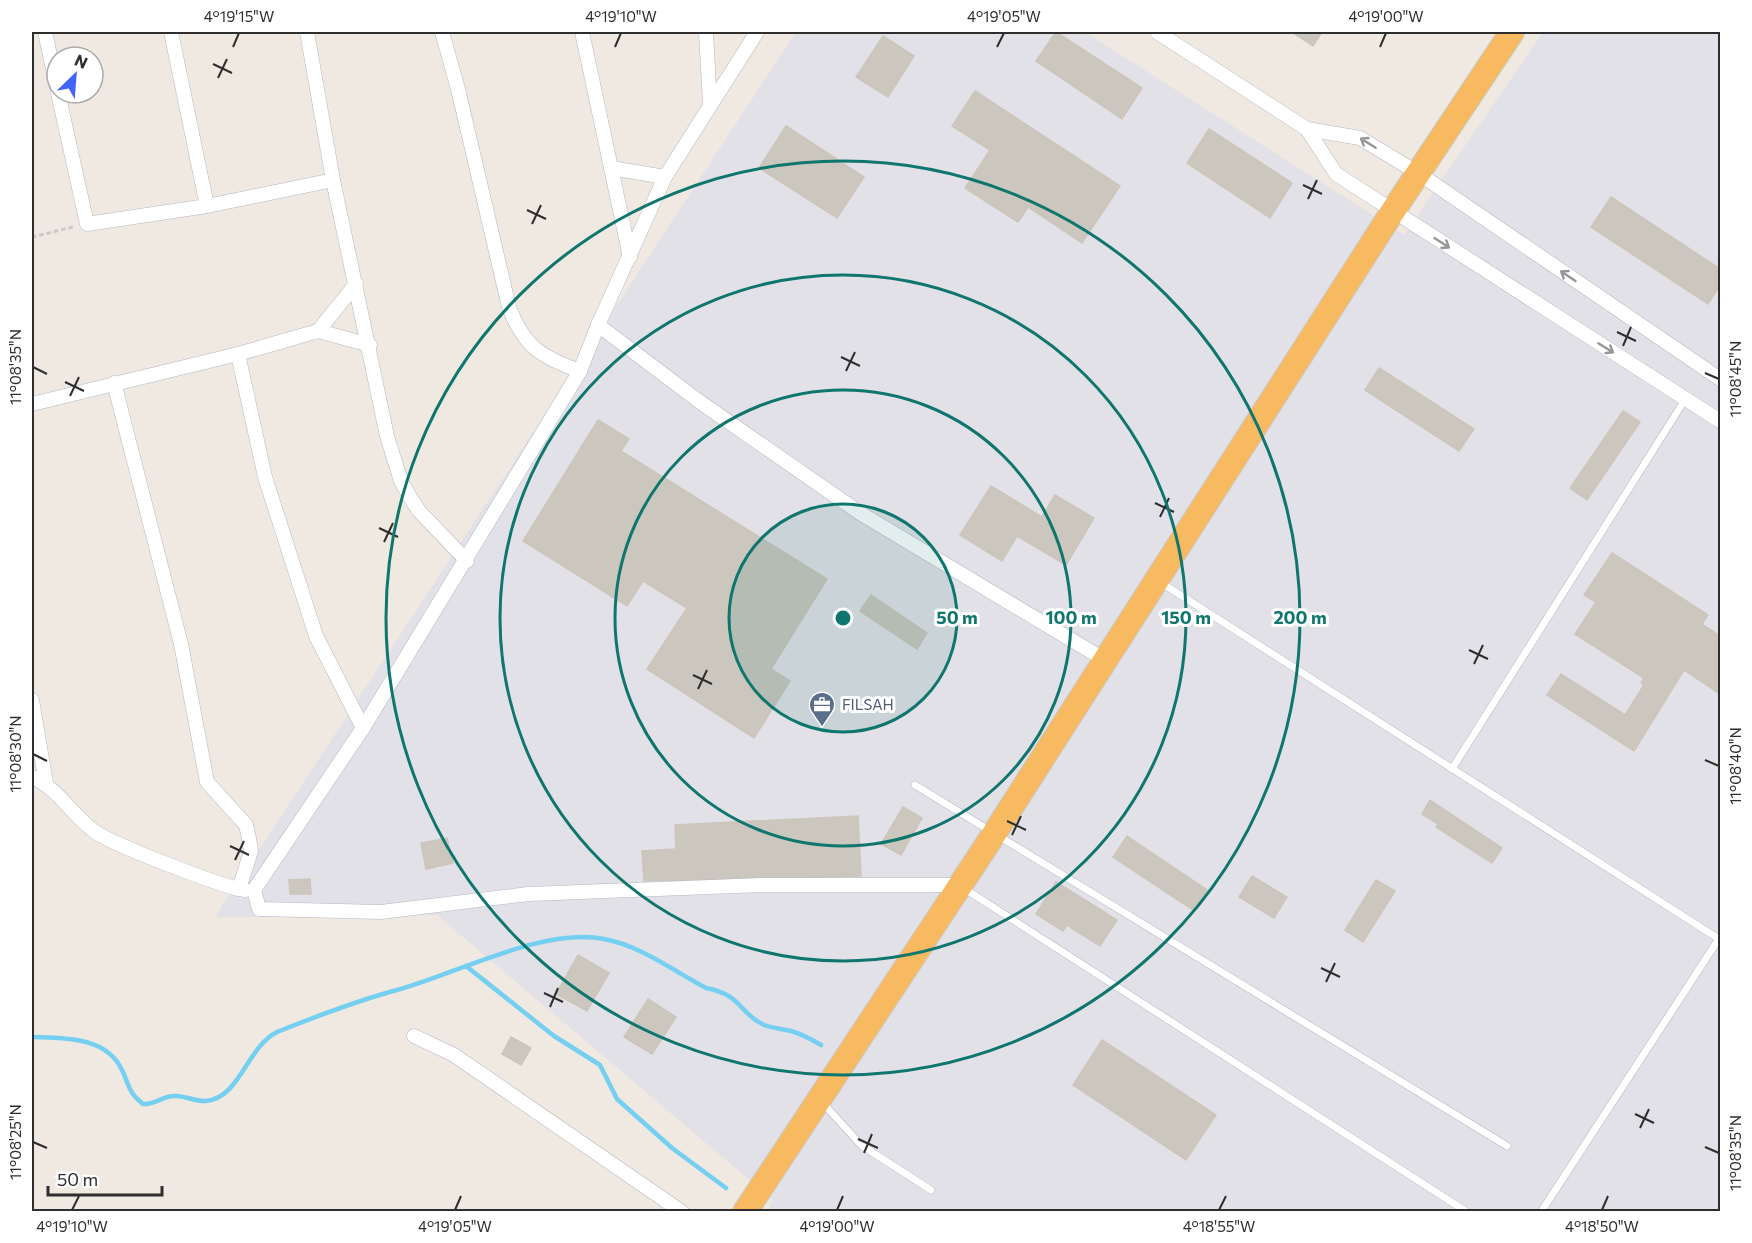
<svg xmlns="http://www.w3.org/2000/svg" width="1752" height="1243" font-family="Commissioner,sans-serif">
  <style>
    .industrial { fill: #e3e1e8 }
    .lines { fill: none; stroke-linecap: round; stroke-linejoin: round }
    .stream { stroke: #75cff0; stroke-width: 4.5 }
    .building { fill: #cbc7bf; stroke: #cbc5ba; stroke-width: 1.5 }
    .service-casing { stroke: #b4b7c1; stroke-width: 8 }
    .minor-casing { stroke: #b4b7c1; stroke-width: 15 }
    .trunk-casing { stroke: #c9c9c9; stroke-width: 26 }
    .path { stroke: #c9c9c9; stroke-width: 3; stroke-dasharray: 4.5 3; stroke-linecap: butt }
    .service { stroke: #fff; stroke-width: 7 }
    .minor { stroke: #fff; stroke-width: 14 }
    .trunk { stroke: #f8ba60; stroke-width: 24 }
    .oneway { stroke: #969696 }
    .ticks { fill: none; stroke: #2e2e2e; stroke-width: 2 }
    .ring { fill: none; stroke: #0f766e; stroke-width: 3 }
    .labels { text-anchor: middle; stroke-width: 6; stroke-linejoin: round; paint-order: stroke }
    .service-label { font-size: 15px; fill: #4e5e75; stroke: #fff; text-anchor: start }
    .centre { fill: #0f766e; stroke: #fff; stroke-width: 3 }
    .ring-label { font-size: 18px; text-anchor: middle; font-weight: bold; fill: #0f766e; stroke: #fff; stroke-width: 6; stroke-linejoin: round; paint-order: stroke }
    .neatline { fill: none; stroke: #2e2e2e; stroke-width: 2 }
    .ticks-label { font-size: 15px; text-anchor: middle; fill: #2e2e2e }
  </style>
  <rect width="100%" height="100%" fill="#efe9e1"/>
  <path class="industrial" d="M796,32H1085L1404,235L1543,32H1720V1211H767L773,1200L437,915L215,917Z"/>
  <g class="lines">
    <g class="stream">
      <path d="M466,966L554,1036L600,1065L617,1099L672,1148L726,1188"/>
      <path d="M32,1037C63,1038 106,1036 122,1070C130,1086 127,1091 143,1104C155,1105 162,1096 174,1096C185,1095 195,1102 206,1101C240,1098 246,1048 277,1032C317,1016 356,1001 397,990C456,974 543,927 604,939C639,945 674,971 706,988C743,995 738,1013 764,1025C772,1028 782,1029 791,1031C802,1034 811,1039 821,1045"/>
    </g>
  </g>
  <g class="building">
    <path d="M1056,32L1142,88L1122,119L1036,61Z"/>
    <path d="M1292,32H1322L1313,46Z"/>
    <path d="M883,36L914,56L888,97L856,77Z"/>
    <path d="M975,91L1120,186L1082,243L1028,207L1018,222L965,188L990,150L952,126Z"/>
    <path d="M786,126L864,177L837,218L759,168Z"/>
    <path d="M1209,129L1292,183L1270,218L1187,163Z"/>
    <path d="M1611,197L1720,269V285L1708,304L1591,227Z"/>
    <path d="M1379,368L1474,429L1459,451L1365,390Z"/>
    <path d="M1623,411L1640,422L1587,500L1570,488Z"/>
    <path d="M598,420L629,439L621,451L827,579L771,669L790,681L754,738L647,669L687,608L643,581L627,606L523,541Z"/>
    <path d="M991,486L1042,517L1055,495L1094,518L1066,565L1017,536L1002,561L960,535Z"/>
    <path d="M1612,553L1708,615L1702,624L1720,636V694L1684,670L1634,751L1547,695L1561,674L1625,715L1644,685L1641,683L1644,678L1575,634L1596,602L1584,595Z"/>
    <path d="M871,595L927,633L917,649L860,611Z"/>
    <path d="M1430,800L1502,848L1492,863L1436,827L1438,824L1422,814Z"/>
    <path d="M903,807L922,818L901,855L881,844Z"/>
    <path d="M858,816L861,876L644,881L642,851L676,849L675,825Z"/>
    <path d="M1127,836L1207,890L1193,910L1113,857Z"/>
    <path d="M447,838L453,863L426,869L421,843Z"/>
    <path d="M1252,876L1287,897L1274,918L1239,897Z"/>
    <path d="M310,879L311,894H290L289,880Z"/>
    <path d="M1376,880L1395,891L1363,942L1345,930Z"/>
    <path d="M1056,882L1117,920L1100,946L1067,925L1063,931L1036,914Z"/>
    <path d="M578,955L609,973L587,1011L556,994Z"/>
    <path d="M648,999L676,1017L652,1054L624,1037Z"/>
    <path d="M511,1037L531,1048L521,1065L502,1054Z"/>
    <path d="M1102,1040L1216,1115L1186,1160L1073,1085Z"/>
  </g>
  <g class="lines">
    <defs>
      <g id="service">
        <path d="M1160,582L1719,939"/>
        <path d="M1452,769L1686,398"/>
        <path d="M915,785L1507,1146"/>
        <path d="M965,889L1467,1212"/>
        <path d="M822,1102L861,1145L931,1190"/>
        <path d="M1541,1212L1720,937"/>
      </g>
      <g id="minor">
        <path d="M45,32L57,88"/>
        <path d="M171,32L207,206"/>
        <path d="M307,32L333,180L387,436L401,481L410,497L419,511L467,561"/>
        <path d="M442,32L458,89L509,307C524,347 541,357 580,371"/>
        <path d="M582,32L630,257"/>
        <path d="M706,32L710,104"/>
        <path d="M1157,32L1307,129L1336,174L1720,421"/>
        <path d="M58,93L87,224L207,206L333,180"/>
        <path d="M1307,129L1360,138L1418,173L1720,379"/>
        <path d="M611,168L665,177"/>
        <path d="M598,325L700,402L860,513L1105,660"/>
        <path d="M318,331L356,284"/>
        <path d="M238,354L265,477L316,636L363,728"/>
        <path d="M114,383L181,644L207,782L246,825L249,838L251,851L239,889"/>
        <path d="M32,404L238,354L318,331L370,345"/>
        <path d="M32,700L46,783"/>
        <path d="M32,777C58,788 71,814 94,831C111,844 225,888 245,890"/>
        <path d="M254,890L363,728L580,371L598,325L665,177L757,32"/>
        <path d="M254,890L259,909L381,912L528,894L762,885H960"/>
        <path d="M414,1036L454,1055L682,1212"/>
      </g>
      <path id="trunk" d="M745,1212L994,834L1393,211L1512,32"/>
    </defs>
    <use href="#service" class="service-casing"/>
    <use href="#minor" class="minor-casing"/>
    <use href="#trunk" class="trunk-casing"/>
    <path class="path" d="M32,237L73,227"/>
    <use href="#service" class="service"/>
    <use href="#minor" class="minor"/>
    <use href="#trunk" class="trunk"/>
  </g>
  <defs><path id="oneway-shaft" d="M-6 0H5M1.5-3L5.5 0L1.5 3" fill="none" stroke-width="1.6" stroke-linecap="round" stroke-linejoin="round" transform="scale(1.5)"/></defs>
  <g class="oneway">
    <use href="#oneway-shaft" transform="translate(1368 143) rotate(-148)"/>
    <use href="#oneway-shaft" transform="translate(1442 243) rotate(33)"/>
    <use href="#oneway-shaft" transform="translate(1568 276) rotate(-146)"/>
    <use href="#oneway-shaft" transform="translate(1606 348) rotate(32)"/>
  </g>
  <path class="ticks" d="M233,47L239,33M615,47L621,33M997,47L1004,33M1380,47L1386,33M213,64L232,73M218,78L227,59M1303,185L1322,194M1308,199L1317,180M527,210L546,219M532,224L541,205M1617,332L1636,341M1623,346L1631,327M841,357L860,366M33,367L47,374M846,371L855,352M1705,373L1719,379M65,382L84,391M70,396L79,377M1155,503L1174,512M1160,517L1169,498M379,528L398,537M384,542L393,523M1469,650L1488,659M1474,664L1483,645M693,675L712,684M698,689L707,670M33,754L47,761M1705,760L1719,766M1007,821L1026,830M1012,835L1021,816M230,846L249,855M235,860L244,841M1321,968L1340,977M1326,982L1335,963M544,993L563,1002M550,1007L558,988M1635,1114L1654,1123M1640,1128L1649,1109M858,1139L878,1148M33,1142L47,1148M1705,1147L1719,1153M864,1153L872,1134M72,1210L79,1196M455,1210L461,1196M837,1210L843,1196M1219,1210L1226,1196M1602,1210L1608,1196"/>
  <circle cx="843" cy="618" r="114" fill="#0f766e" fill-opacity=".12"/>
  <g class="ring">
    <circle cx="843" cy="618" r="114"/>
    <circle cx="843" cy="618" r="228"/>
    <circle cx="843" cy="618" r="343"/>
    <circle cx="843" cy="618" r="457"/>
  </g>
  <defs>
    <symbol id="office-pin" viewBox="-11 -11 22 30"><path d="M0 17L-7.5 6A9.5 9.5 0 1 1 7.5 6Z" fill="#5c6f8a" stroke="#fff"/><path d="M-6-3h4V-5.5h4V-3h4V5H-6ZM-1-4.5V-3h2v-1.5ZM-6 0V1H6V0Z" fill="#fff"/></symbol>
  </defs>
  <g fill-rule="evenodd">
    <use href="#office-pin" x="807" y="690" width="30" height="40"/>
  </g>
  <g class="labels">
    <g class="service-label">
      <text x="842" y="710">FILSAH</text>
    </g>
  </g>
  <circle cx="843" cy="618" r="9" class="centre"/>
  <g class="ring-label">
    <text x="957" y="624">50 m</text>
    <text x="1071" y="624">100 m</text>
    <text x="1186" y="624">150 m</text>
    <text x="1300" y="624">200 m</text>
  </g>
  <rect width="1752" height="1243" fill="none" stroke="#ffffff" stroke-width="66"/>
  <g transform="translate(75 75) rotate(25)"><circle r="28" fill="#ffffff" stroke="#ababab" stroke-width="1.5"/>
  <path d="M0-4.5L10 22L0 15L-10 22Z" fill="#4264fb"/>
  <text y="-9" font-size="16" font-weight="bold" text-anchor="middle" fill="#2e2e2e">N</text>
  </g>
  <path d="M48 1186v9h114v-9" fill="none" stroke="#2e2e2e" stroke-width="3"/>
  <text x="57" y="1186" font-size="18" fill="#2e2e2e" stroke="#ffffff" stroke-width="4.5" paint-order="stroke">50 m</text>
  <rect x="33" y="33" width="1686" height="1177" class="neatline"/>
  <g class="ticks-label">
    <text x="239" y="22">4°19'15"W</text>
    <text x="621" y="22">4°19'10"W</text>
    <text x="1004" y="22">4°19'05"W</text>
    <text x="1386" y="22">4°19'00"W</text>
    <text transform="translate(16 367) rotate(-90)" y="5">11°08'35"N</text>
    <text transform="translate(1736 379) rotate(-90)" y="5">11°08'45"N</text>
    <text transform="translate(16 754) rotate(-90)" y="5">11°08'30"N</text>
    <text transform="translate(1736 766) rotate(-90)" y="5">11°08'40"N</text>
    <text transform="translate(16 1142) rotate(-90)" y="5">11°08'25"N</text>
    <text transform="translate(1736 1153) rotate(-90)" y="5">11°08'35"N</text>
    <text x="72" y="1232">4°19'10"W</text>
    <text x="455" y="1232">4°19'05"W</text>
    <text x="837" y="1232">4°19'00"W</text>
    <text x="1219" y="1232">4°18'55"W</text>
    <text x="1602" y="1232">4°18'50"W</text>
  </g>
</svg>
